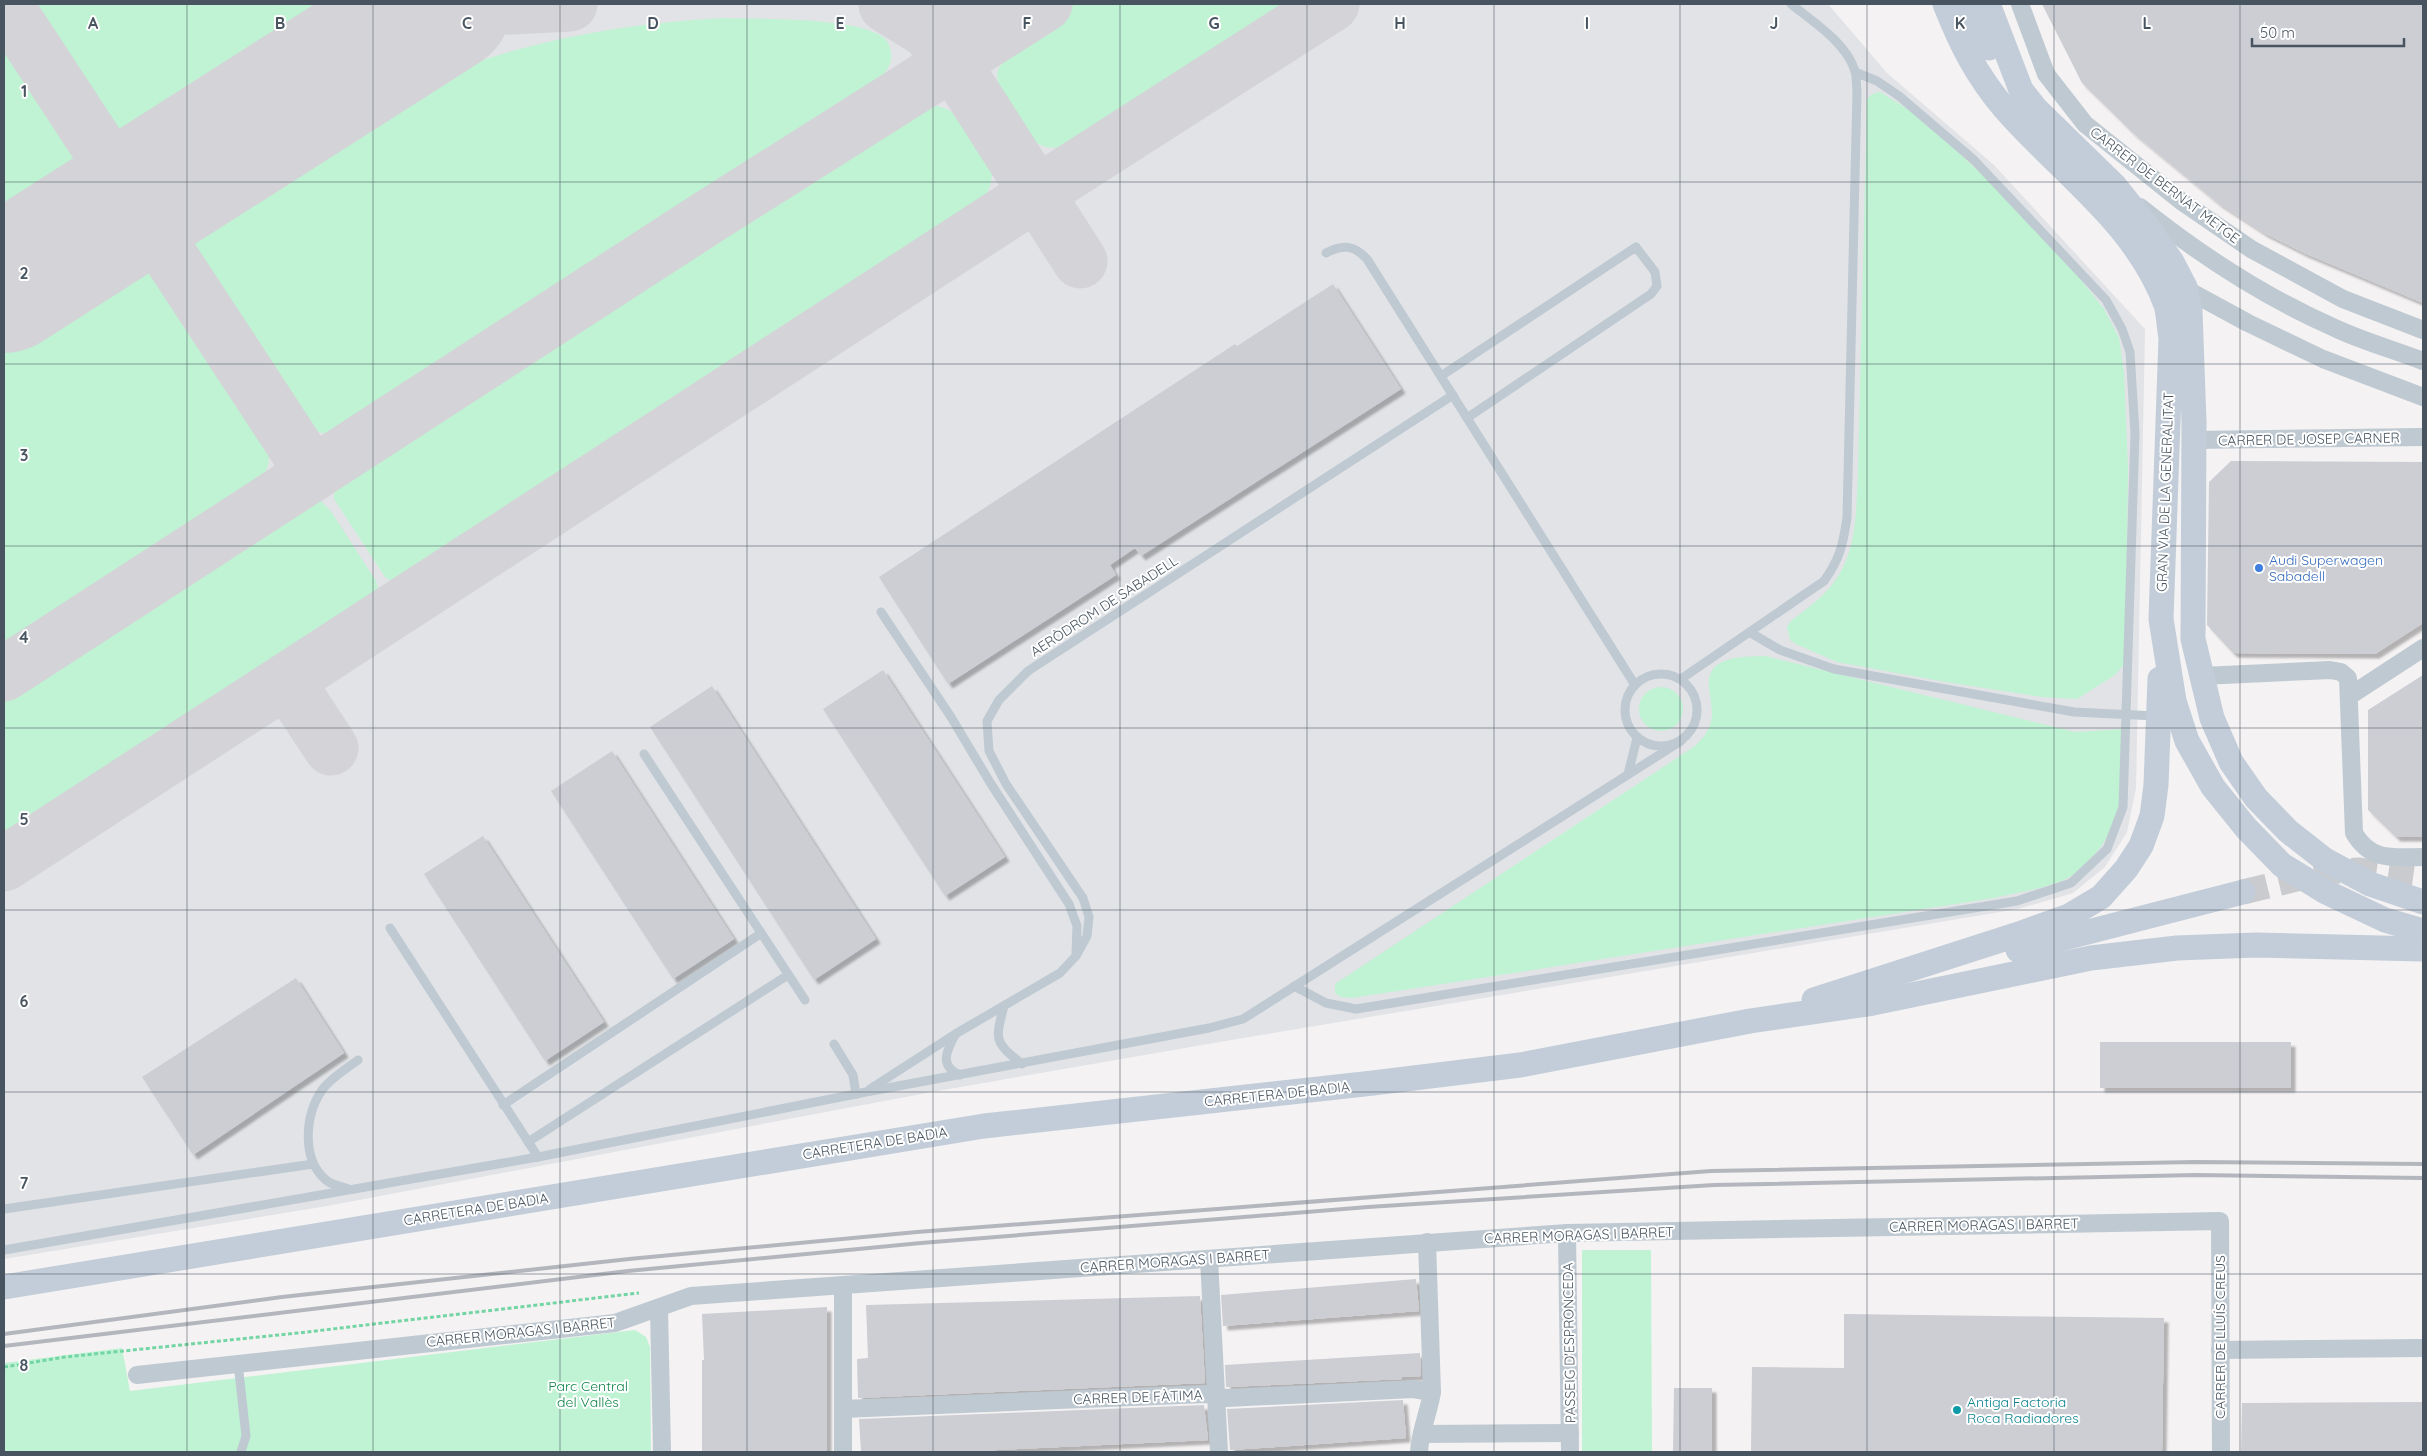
<svg xmlns="http://www.w3.org/2000/svg" width="2427" height="1456" font-family="Quicksand,sans-serif">
  <style>
    .airport { fill: #e1e3e6 }
    .green { fill: #bff3d3 }
    .lines { fill: none; stroke-linecap: round; stroke-linejoin: round }
    .taxiway { stroke: #d4d4d8; stroke-width: 55 }
    .runway { stroke: #d4d4d8; stroke-width: 138 }
    .building { fill: #ccced4; filter: url(#shadow) }
    .secondary-tunnel { stroke: #c9cbce; stroke-width: 25; stroke-dasharray: 25 12; stroke-linecap: butt }
    .path { stroke: #73d5a4; stroke-width: 3; stroke-dasharray: 4 2.5; stroke-linecap: butt }
    .lane { stroke: #bfc9d2; stroke-width: 9 }
    .street { stroke: #bfc9d2; stroke-width: 18 }
    .secondary { stroke: #c2cdd9; stroke-width: 25 }
    .rail { stroke: #b3b7bd; stroke-width: 4 }
    .grid { fill: none; stroke: #485561; stroke-width: 1; stroke-opacity: 0.55 }
    .shop-dot { fill: #3f7fe0; stroke: #fff; stroke-width: 2 }
    .culture-dot { fill: #0f9aa8; stroke: #fff; stroke-width: 2 }
    .labels { text-anchor: middle; stroke-width: 4; stroke-linejoin: round; paint-order: stroke }
    .street-label { font-size: 14px; fill: #485561; stroke: #fff }
    .shop-label { font-size: 14px; fill: #366cbe; stroke: #fff; text-anchor: start }
    .park-label { font-size: 14px; fill: #108549; stroke: #fff }
    .culture-label { font-size: 14px; fill: #0d838f; stroke: #fff; text-anchor: start }
    .grid-label { font-size: 16px; text-anchor: middle; font-weight: bold; fill: #485561; stroke: #fff; stroke-width: 4; stroke-linejoin: round; paint-order: stroke }
  </style>
  <defs>
    <filter id="shadow"><feDropShadow dx="4.5" dy="4.5" stdDeviation="1" flood-color="#0004"/></filter>
  </defs>
  <rect width="100%" height="100%" fill="#f4f2f2"/>
  <path class="airport" d="M4,4H1828L1887,73L1994,165L2145,329L2136,788L2127,832L2105,867L2073,893L2018,909L1237,1039L943,1090L327,1206L4,1259Z"/>
  <g class="green">
    <path d="M26,4H344L136,141C123,143 115,139 106,128Z"/>
    <path d="M1072,4H1302L1108,128C1069,147 1041,165 1014,117C1006,104 998,89 997,74C1005,47 1049,19 1072,4Z"/>
    <path d="M724,18C757,19 864,17 885,39C891,45 893,57 890,64C881,85 849,106 832,119L382,410C364,419 337,438 317,432C303,427 295,410 286,399C248,350 215,298 183,246L181,234L189,220C245,185 300,146 358,113C371,105 385,100 399,93C502,45 611,24 724,18Z"/>
    <path d="M4,28L76,141L84,155V163L80,178L4,227Z"/>
    <path d="M1880,92L1906,108L1957,151L1995,187L2073,270L2104,309L2119,338L2124,373L2128,469L2125,663L2115,675L2077,699L2042,697L1946,682L1837,662L1796,644L1790,640L1787,627L1790,622C1803,611 1820,600 1831,586C1857,555 1856,514 1858,475L1867,99L1872,94Z"/>
    <path d="M934,106C952,107 959,119 971,131C979,138 983,146 988,156C1006,198 957,224 930,245L412,580L395,583L385,577L334,499V493L340,477L877,130Z"/>
    <path d="M136,259L149,261L159,270L234,384L268,450C274,478 246,493 228,510L4,655V342L125,264Z"/>
    <path d="M312,500H320L330,510L376,581L380,596L370,607L4,844V695L303,502Z"/>
    <path d="M1765,656L2075,732L2124,729C2123,774 2126,820 2094,855C2086,863 2077,873 2068,878C2045,889 2018,892 1994,898L1352,998L1341,997L1335,993V984L1695,746C1700,741 1706,735 1709,728C1715,714 1710,701 1709,686C1706,655 1744,657 1765,656Z"/>
    <circle cx="1661" cy="709" r="22"/>
    <path d="M1582,1250H1651L1652,1452H1582Z"/>
    <path d="M635,1330L646,1337L650,1347L651,1452H4V1363L122,1348L130,1391Z"/>
  </g>
  <g class="lines">
    <g class="taxiway">
      <path d="M5,4L313,474"/>
      <path d="M431,11L570,4"/>
      <path d="M1032,12L886,5L928,31L952,61L1080,261"/>
      <path d="M4,674L707,218L1045,4"/>
      <path d="M287,681L331,748"/>
      <path d="M4,864L1037,193L1332,4"/>
    </g>
    <path class="runway" d="M4,284L443,4"/>
  </g>
  <g class="building">
    <path d="M2042,4H2423V303L2304,253L2264,233L2218,203L2133,133L2082,83Z"/>
    <path d="M1333,284L1401,389L1141,556L1135,548L1110,565L1116,575L948,684L879,577L1235,344L1237,346Z"/>
    <path d="M2231,461L2423,462V623L2375,654L2233,653L2207,625L2209,482Z"/>
    <path d="M883,670L1005,857L945,896L823,709Z"/>
    <path d="M2423,675V837H2396L2368,810V710Z"/>
    <path d="M712,686L876,939L814,980L650,727Z"/>
    <path d="M612,751L734,939L673,979L551,791Z"/>
    <path d="M483,836L604,1022L545,1061L424,874Z"/>
    <path d="M296,978L344,1053L193,1155L142,1077Z"/>
    <rect x="2100" y="1042" width="191" height="46"/>
    <path d="M1416,1279L1419,1311L1223,1326L1221,1295Z"/>
    <path d="M1200,1296L1205,1383L858,1398L857,1359L868,1358L866,1305Z"/>
    <path d="M827,1307V1452H702V1360H704L702,1314Z"/>
    <path d="M1844,1314L2164,1318L2162,1452H1751L1752,1367L1844,1368Z"/>
    <path d="M1420,1353L1421,1376L1402,1377V1379L1226,1387L1225,1365Z"/>
    <path d="M1674,1388H1712V1452H1673Z"/>
    <path d="M1403,1400L1406,1438L1230,1450L1227,1409Z"/>
    <path d="M2423,1402V1452H2241L2242,1403Z"/>
    <path d="M1204,1405L1208,1440L957,1452H861L859,1419Z"/>
  </g>
  <g class="lines">
    <path class="secondary-tunnel" d="M2243,892L2325,872L2358,870L2423,879"/>
    <path class="path" d="M4,1367L65,1357L298,1333L639,1293"/>
    <g class="lane">
      <path d="M1326,253C1343,244 1354,245 1367,259L1635,685"/>
      <path d="M1441,376L1636,247L1655,272L1657,286L1651,294L1467,418"/>
      <path d="M881,612L951,717L991,784L1069,904L1077,926L1076,953"/>
      <path d="M1751,633L1780,650L1834,669L2074,712L2156,716"/>
      <circle cx="1661" cy="710" r="36"/>
      <path d="M1681,679L1824,581C1840,559 1843,544 1847,518L1857,91C1856,85 1857,77 1855,71C1846,42 1813,22 1791,4"/>
      <path d="M644,754L805,1000"/>
      <path d="M1628,774L1637,738"/>
      <path d="M390,928L538,1157"/>
      <path d="M1294,986L1326,1003L1356,1009L2017,901L2071,883L2107,849L2123,807L2135,433L2130,352L2122,329L2106,300L1974,160L1899,96L1877,81L1855,72"/>
      <path d="M1004,1006C995,1040 994,1042 1022,1064"/>
      <path d="M955,1035C946,1052 939,1066 960,1075"/>
      <path d="M834,1044L853,1075L856,1094"/>
      <path d="M870,1089L957,1033L1060,973L1076,956L1087,936L1089,917L1083,898L1006,784L989,751L987,721L999,700L1028,671L1453,395"/>
      <path d="M503,1105L760,934"/>
      <path d="M528,1142L788,975"/>
      <path d="M348,1189C341,1186 331,1185 326,1180C301,1159 305,1115 322,1090C331,1078 346,1069 358,1060"/>
      <path d="M4,1209L313,1164"/>
      <path d="M4,1250L538,1157L866,1092L1209,1028L1243,1019L1681,741"/>
      <path d="M238,1363L246,1436L241,1452"/>
    </g>
    <g class="street">
      <path d="M2020,4L2046,74L2085,124L2181,201L2251,249L2343,299L2423,330"/>
      <path d="M2140,207C2200,255 2266,298 2337,329C2365,342 2395,350 2423,361"/>
      <path d="M2178,285L2248,323L2323,359L2423,397"/>
      <path d="M2194,440L2423,437"/>
      <path d="M2202,676L2330,670L2341,672L2348,678L2354,833C2371,862 2393,857 2423,857"/>
      <path d="M2351,695L2423,648"/>
      <path d="M1567,1233L1570,1452"/>
      <path d="M1209,1259L1219,1452"/>
      <path d="M843,1285V1452"/>
      <path d="M659,1308L662,1452"/>
      <path d="M2220,1350L2423,1348"/>
      <path d="M137,1375L615,1323L691,1296L1567,1233L2220,1221L2221,1452"/>
      <path d="M843,1409L1205,1394L1227,1398L1413,1389L1432,1392"/>
      <path d="M1422,1434L1570,1433"/>
      <path d="M1419,1452C1420,1431 1429,1412 1432,1392L1427,1242"/>
    </g>
    <g class="secondary">
      <path d="M1945,4C1961,44 1976,75 2005,109C2060,172 2136,223 2166,305C2169,315 2169,328 2171,338L2161,619L2174,701L2187,741L2213,787L2246,828L2282,865L2326,892L2385,920L2423,931"/>
      <path d="M1968,4L1989,48"/>
      <path d="M1988,4L2021,90L2036,109L2115,186L2143,221L2172,262L2185,287L2190,311L2194,422L2193,639L2212,718L2231,762L2256,798L2288,831L2325,860L2370,884L2423,902"/>
      <path d="M2018,950L2243,892"/>
      <path d="M1814,1000L2016,935L2069,916L2101,897L2126,869L2141,846L2152,816L2156,785L2160,679"/>
      <path d="M4,1287L984,1126L1373,1083L1520,1065L1750,1021L1868,1004L2091,958L2177,948L2256,945L2423,949"/>
    </g>
    <g class="rail">
      <path d="M4,1334L282,1297L629,1259L917,1232L1711,1171L2195,1162L2423,1164"/>
      <path d="M4,1346L628,1271L921,1243L1368,1207L1714,1185L2196,1175L2423,1178"/>
    </g>
  </g>
  <path class="grid" d="M187,4V1452M373,4V1452M560,4V1452M747,4V1452M933,4V1452M1120,4V1452M1307,4V1452M1494,4V1452M1680,4V1452M1867,4V1452M2054,4V1452M2240,4V1452M4,182H2423M4,364H2423M4,546H2423M4,728H2423M4,910H2423M4,1092H2423M4,1274H2423"/>
  <circle class="shop-dot" cx="2259" cy="568" r="5"/>
  <circle class="culture-dot" cx="1957" cy="1410" r="5"/>
  <g class="labels">
    <g class="street-label">
      <text transform="translate(2165 185) rotate(37)" y="5">CARRER DE BERNAT METGE</text>
      <text transform="translate(2309 439) rotate(-1)" y="5">CARRER DE JOSEP CARNER</text>
      <text transform="translate(2165 492) rotate(-88)" y="5">GRAN VIA DE LA GENERALITAT</text>
      <text transform="translate(1104 606) rotate(-33)" y="5">AERÒDROM DE SABADELL</text>
      <text transform="translate(1277 1094) rotate(-6)" y="5">CARRETERA DE BADIA</text>
      <text transform="translate(875 1143) rotate(-9)" y="5">CARRETERA DE BADIA</text>
      <text transform="translate(476 1209) rotate(-9)" y="5">CARRETERA DE BADIA</text>
      <text transform="translate(1984 1225) rotate(-1)" y="5">CARRER MORAGAS I BARRET</text>
      <text transform="translate(1579 1235) rotate(-2)" y="5">CARRER MORAGAS I BARRET</text>
      <text transform="translate(1175 1261) rotate(-4)" y="5">CARRER MORAGAS I BARRET</text>
      <text transform="translate(521 1332) rotate(-6)" y="5">CARRER MORAGAS I BARRET</text>
      <text transform="translate(2220 1337) rotate(-90)" y="5">CARRER DE LLUÍS CREUS</text>
      <text transform="translate(1569 1343) rotate(-91)" y="5">PASSEIG D'ESPRONCEDA</text>
      <text transform="translate(1138 1397) rotate(-2)" y="5">CARRER DE FÀTIMA</text>
    </g>
    <g class="shop-label">
      <text x="2269" y="565">Audi Superwagen<tspan x="2269" dy="16">Sabadell</tspan></text>
    </g>
    <g class="park-label">
      <text x="588" y="1391">Parc Central<tspan x="588" dy="16">del Vallès</tspan></text>
    </g>
    <g class="culture-label">
      <text x="1967" y="1407">Antiga Factoria<tspan x="1967" dy="16">Roca Radiadores</tspan></text>
    </g>
  </g>
  <g class="grid-label">
    <text x="93" y="29">A</text>
    <text x="280" y="29">B</text>
    <text x="467" y="29">C</text>
    <text x="653" y="29">D</text>
    <text x="840" y="29">E</text>
    <text x="1027" y="29">F</text>
    <text x="1214" y="29">G</text>
    <text x="1400" y="29">H</text>
    <text x="1587" y="29">I</text>
    <text x="1774" y="29">J</text>
    <text x="1960" y="29">K</text>
    <text x="2147" y="29">L</text>
    <text x="24" y="97">1</text>
    <text x="24" y="279">2</text>
    <text x="24" y="461">3</text>
    <text x="24" y="643">4</text>
    <text x="24" y="825">5</text>
    <text x="24" y="1007">6</text>
    <text x="24" y="1189">7</text>
    <text x="24" y="1371">8</text>
  </g>
  <rect width="2427" height="1456" fill="none" stroke="#485561" stroke-width="10"/>
  <path d="M2252 38v8h152v-8" fill="none" stroke="#485561" stroke-width="2.5"/>
  <text x="2260" y="38" font-size="15" fill="#485561" stroke="#ffffff" stroke-width="4" paint-order="stroke">50 m</text>
</svg>
